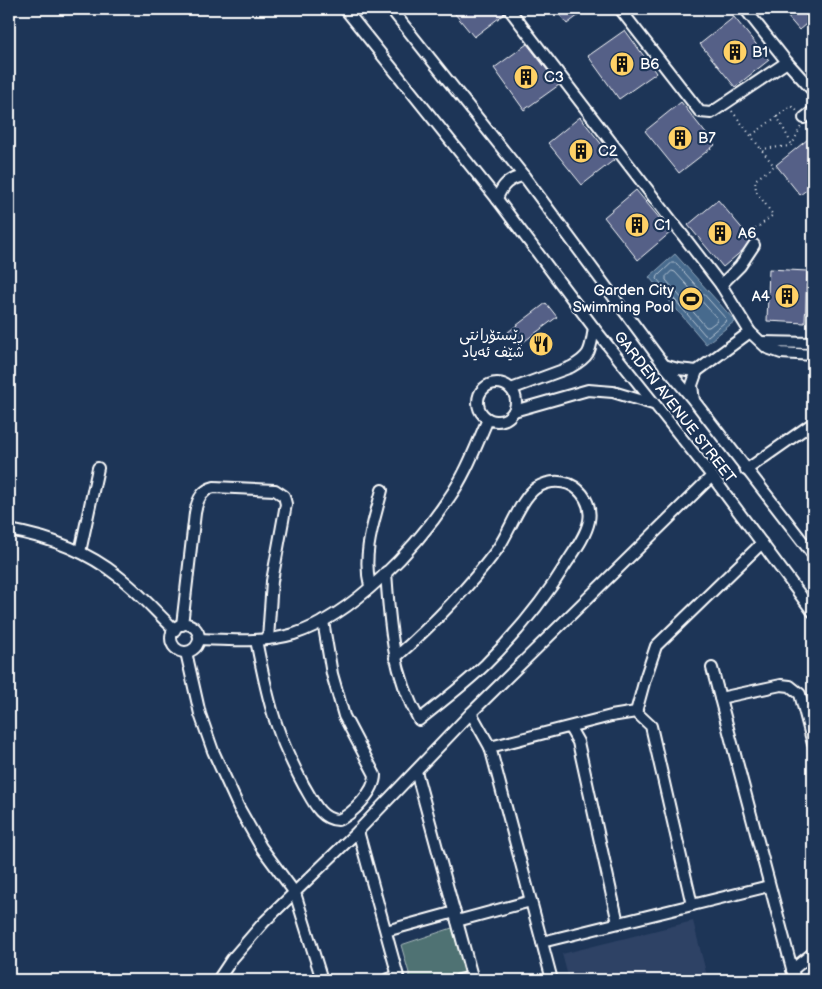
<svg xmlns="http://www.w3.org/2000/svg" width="822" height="989" font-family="'Balsamiq Sans','Playpen Sans Arabic',sans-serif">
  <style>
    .built { fill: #2e4265 }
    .green { fill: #4f7273; stroke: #a7b8b9 }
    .water { fill: #466a8d; stroke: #90a6bb }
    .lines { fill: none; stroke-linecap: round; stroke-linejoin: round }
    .shore { stroke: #b5c3d1; stroke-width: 1 }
    .building { fill: #556087; stroke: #fff }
    .minor-casing { stroke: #fff; stroke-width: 14 }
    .path { stroke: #fff; stroke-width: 2; stroke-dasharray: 1 4; stroke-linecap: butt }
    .minor { stroke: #1d3557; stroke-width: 10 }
    .labels { text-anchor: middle; stroke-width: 4.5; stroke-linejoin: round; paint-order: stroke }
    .poi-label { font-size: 15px; fill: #fff; stroke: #1d3557; text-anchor: start }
    .street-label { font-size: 15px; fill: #fff; stroke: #1d3557 }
  </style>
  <rect width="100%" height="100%" fill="#1d3557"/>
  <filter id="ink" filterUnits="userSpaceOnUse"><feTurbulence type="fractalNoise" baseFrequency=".02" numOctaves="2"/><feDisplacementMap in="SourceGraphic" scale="10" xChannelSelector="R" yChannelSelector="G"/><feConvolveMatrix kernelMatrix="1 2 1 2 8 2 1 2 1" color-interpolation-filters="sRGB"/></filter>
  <g filter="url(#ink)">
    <path class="built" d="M693,921L708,980H569L562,954Z"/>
    <path class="green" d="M452,928L466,973L436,980H411L401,945Z"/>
    <path class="water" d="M675,254L735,321L706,344L649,277Z"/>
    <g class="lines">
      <g class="shore">
        <path d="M672,263H676L726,319L725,322L708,336L705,335L657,279L658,276Z"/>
        <path d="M672,271L675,272L717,318V321L709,327H706L666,280V277Z"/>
      </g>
    </g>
    <g class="building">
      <path d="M451,9H502L504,14L474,37Z"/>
      <path d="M555,9H587L567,24Z"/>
      <path d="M781,9H813V18L799,30Z"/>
      <path d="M734,17L769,60L735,87L700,44Z"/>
      <path d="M625,30L656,73L619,99L588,56Z"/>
      <path d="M527,44L559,85L524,110L494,68Z"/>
      <path d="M681,102L715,145L679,173L645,131Z"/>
      <path d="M580,117L614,160L582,185L548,143Z"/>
      <path d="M813,135V185L800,195L776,165Z"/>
      <path d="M636,190L671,232L638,260L604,217Z"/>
      <path d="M718,200L751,239L743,250L723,267L688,225Z"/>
      <path d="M769,269L807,271L805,323L767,321Z"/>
      <path d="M546,303L557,317L518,346L508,332Z"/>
    </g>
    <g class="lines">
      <defs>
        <g id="minor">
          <path d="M345,9L497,199L594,328L712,476L813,612"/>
          <path d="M391,9L524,176L664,365L695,402L813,555"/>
          <path d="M509,9L721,285L750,332L767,348L781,353L813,355"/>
          <path d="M620,9L700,112L711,113L787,62"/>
          <path d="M745,9L787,62L813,91"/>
          <path d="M804,118L813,111"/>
          <path d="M497,199C502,185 509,178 524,176"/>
          <path d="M721,285L740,266L754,245"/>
          <path d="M761,342L813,343"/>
          <path d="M664,365L678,369L697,371"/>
          <circle cx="497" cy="402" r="19"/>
          <path d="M511,389L571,367C592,355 590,350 594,328"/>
          <path d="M694,401L692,385L697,371L750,332"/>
          <path d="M514,411L588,390L613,392L653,404"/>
          <path d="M746,470L813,423"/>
          <path d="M9,530C48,537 87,551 118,576C139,592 156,612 175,630"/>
          <path d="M80,552L98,468"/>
          <path d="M386,572C390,627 392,670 419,720C442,702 465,684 486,664C518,632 545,599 568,561C576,549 586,535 589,521C592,505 583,490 569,484C558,480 546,482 536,488C520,499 509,534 496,551C466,591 432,625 395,658"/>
          <path d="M370,586C362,553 374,522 382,490"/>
          <circle cx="185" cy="638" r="14"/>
          <path d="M182,625L195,513C197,501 201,490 214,487L275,490L284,496L286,504L272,581L268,639"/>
          <path d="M199,639C230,640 264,643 294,634C353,615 415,549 449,498C466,474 476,446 488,419"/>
          <path d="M256,640C262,669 267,698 277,726C284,747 294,767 304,786C312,799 320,820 338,820C352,815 375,791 375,775L344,716L332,674L323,621"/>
          <path d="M186,652L200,714L213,751L239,808L261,847L295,893L322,980"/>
          <path d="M712,668L795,980"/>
          <path d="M720,698L781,685L790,686L800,694L813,744"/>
          <path d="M636,712L645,679L656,646L762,543"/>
          <path d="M471,713L490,747L552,980"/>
          <path d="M570,728L578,742L618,923"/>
          <path d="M490,747L611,716L636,712L651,726L692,905"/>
          <path d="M416,771L473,980"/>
          <path d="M358,831L399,980"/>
          <path d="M457,921L531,901"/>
          <path d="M386,931L455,912"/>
          <path d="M542,942L769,886"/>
          <path d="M792,970L813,953"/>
          <path d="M218,980L232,959L264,922L358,831L471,713L712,476"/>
          <path d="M386,980L397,976"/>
          <path d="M459,980L472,977"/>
        </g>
      </defs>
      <use href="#minor" class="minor-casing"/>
      <g class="path">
        <path d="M732,111L774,166L755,180L756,191L773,215L753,231L754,236"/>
        <path d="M777,116L792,145"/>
        <path d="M752,135L791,106L793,107L797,111"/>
        <path d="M761,149L790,146L793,143L801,126"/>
      </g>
      <use href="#minor" class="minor"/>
    </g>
  </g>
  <defs>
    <symbol id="building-disc" viewBox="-11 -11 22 22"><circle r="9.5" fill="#ffd166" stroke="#1d3557"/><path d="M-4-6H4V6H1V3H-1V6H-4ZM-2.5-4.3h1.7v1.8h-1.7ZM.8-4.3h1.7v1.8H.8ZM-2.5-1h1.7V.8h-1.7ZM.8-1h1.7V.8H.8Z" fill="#111"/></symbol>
    <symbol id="stadium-disc" viewBox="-11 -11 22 22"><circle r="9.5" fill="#ffd166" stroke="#1d3557"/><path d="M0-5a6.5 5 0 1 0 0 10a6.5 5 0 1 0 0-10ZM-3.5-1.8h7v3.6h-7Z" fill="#111"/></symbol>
    <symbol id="restaurant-disc" viewBox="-11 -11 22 22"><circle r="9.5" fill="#ffd166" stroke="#1d3557"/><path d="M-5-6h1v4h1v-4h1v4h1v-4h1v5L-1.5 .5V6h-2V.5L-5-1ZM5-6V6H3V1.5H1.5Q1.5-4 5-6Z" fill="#111"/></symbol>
  </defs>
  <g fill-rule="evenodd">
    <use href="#building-disc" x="721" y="38" width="28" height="28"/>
    <use href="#building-disc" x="608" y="50" width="28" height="28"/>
    <use href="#building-disc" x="512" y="63" width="28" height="28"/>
    <use href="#building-disc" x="666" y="124" width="28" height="28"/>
    <use href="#building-disc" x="567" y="137" width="28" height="28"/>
    <use href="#building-disc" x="623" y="211" width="28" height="28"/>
    <use href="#building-disc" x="706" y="219" width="28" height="28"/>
    <use href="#building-disc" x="773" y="282" width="28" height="28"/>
    <use href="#stadium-disc" x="677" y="285" width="28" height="28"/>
    <use href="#restaurant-disc" x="527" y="330" width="28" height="28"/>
  </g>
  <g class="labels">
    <g class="poi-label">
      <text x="752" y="57">B1</text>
      <text x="640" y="69">B6</text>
      <text x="544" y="82">C3</text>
      <text x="698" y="143">B7</text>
      <text x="598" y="156">C2</text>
      <text x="654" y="230">C1</text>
      <text x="738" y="238">A6</text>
      <text x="674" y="295" text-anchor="end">Garden City<tspan x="674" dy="17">Swimming Pool</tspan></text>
      <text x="770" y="301" text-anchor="end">A4</text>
      <text x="524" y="340" text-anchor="end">ڕێستۆرانتی<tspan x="524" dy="17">شێف ئەیاد</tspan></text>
    </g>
    <g class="street-label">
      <text transform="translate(675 407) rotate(52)" y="5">GARDEN AVENUE STREET</text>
    </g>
  </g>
  <rect width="822" height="989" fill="none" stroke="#1d3557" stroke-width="30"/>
  <rect x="15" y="15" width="792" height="959" fill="none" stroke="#fff" stroke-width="2" filter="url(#ink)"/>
</svg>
